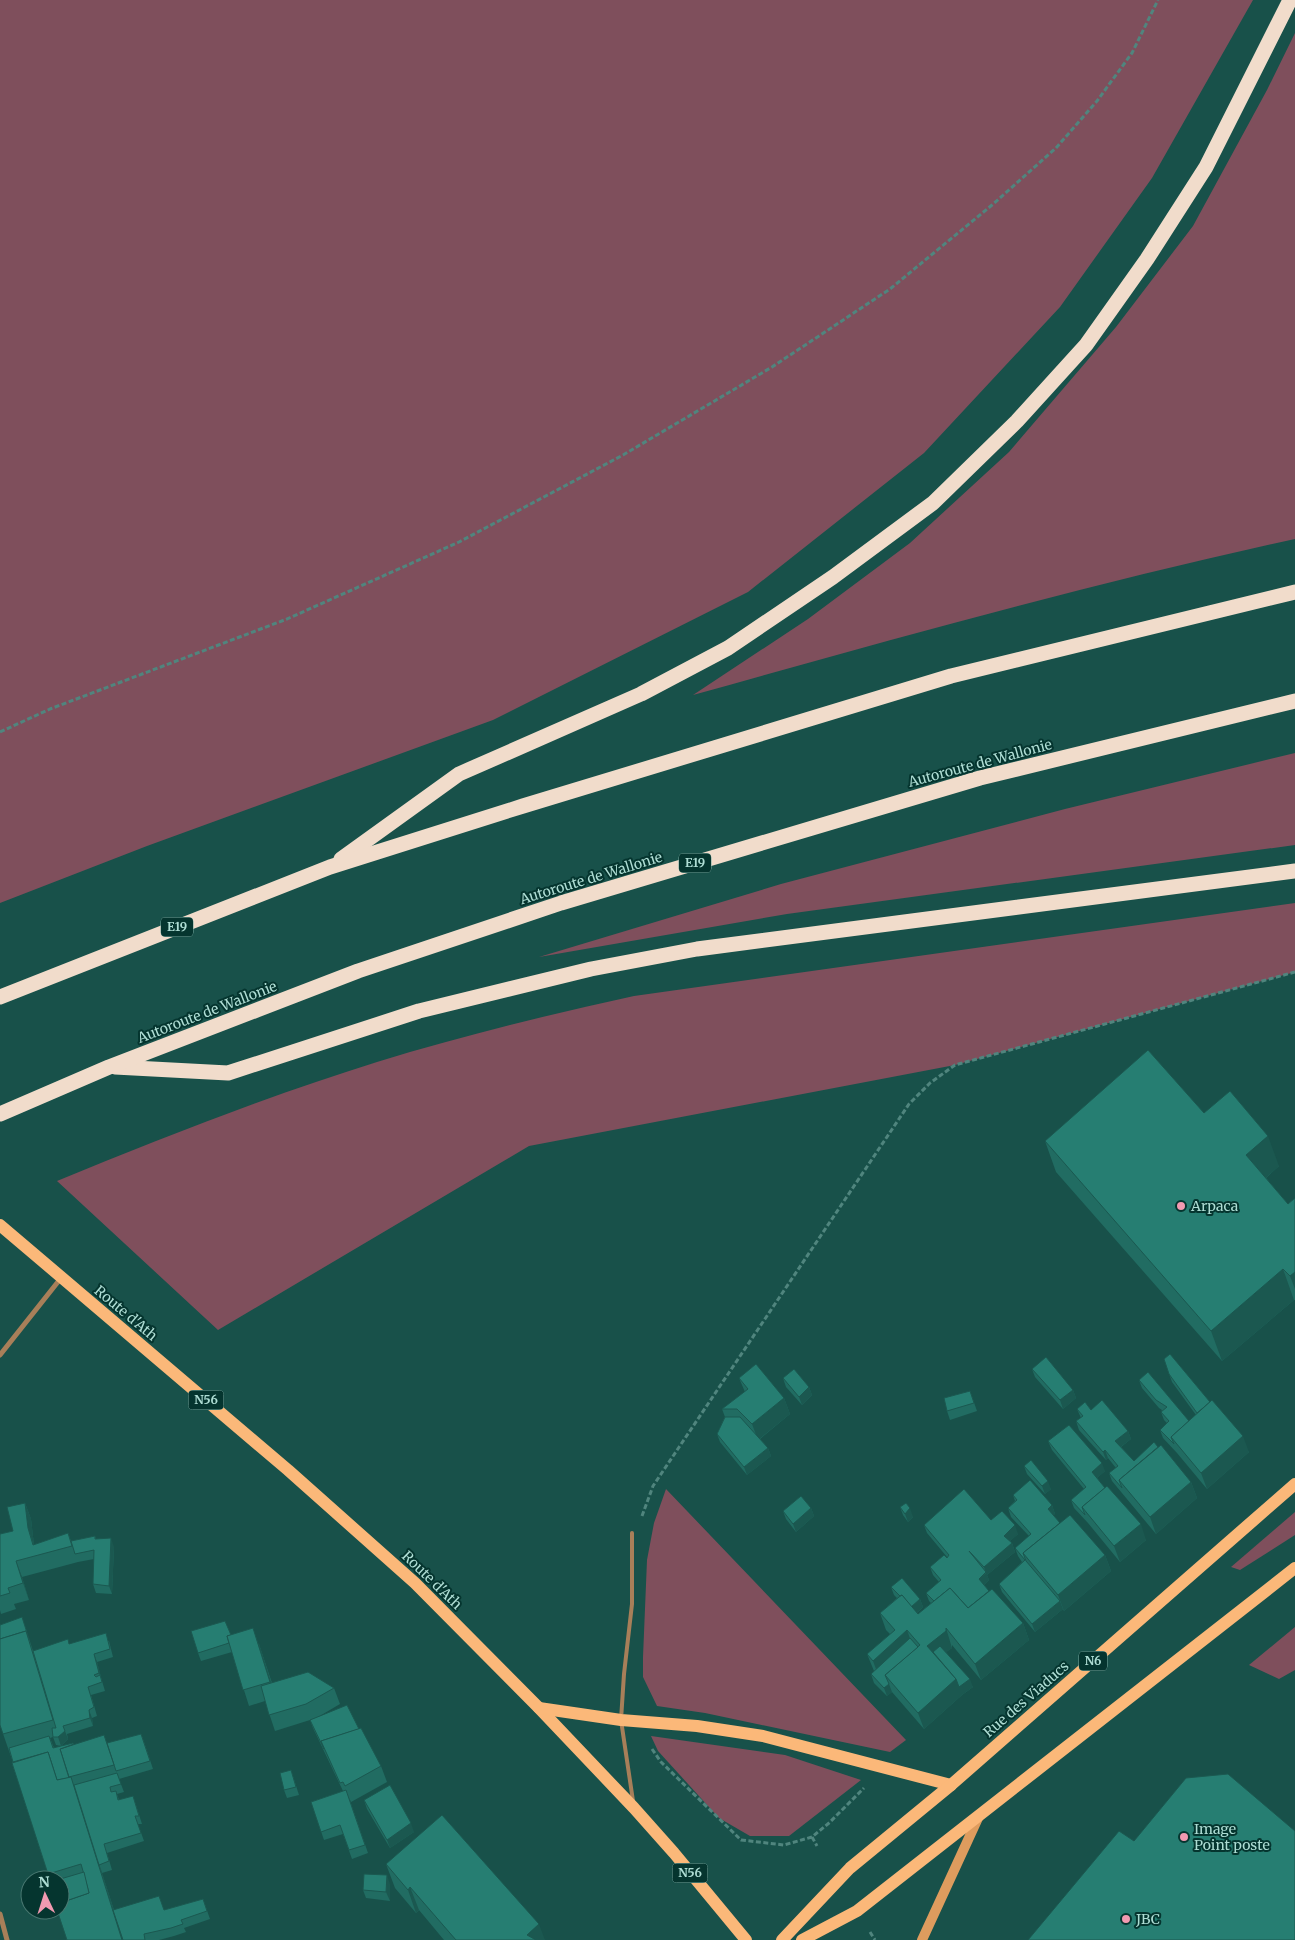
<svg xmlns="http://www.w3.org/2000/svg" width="1295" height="1940" font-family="Merriweather,serif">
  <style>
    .green { fill: #7f4f5c }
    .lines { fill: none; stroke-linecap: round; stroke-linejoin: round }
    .path { stroke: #50857e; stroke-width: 3; stroke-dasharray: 5 2.5; stroke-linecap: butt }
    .service { stroke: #a87f59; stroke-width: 4 }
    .minor { stroke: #a87f59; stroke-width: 5 }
    .secondary { stroke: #de9c5e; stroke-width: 10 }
    .primary { stroke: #fbb879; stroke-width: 12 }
    .motorway { stroke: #f1dccb; stroke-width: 15 }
    .wall { fill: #216c62 }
    .shaded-wall { fill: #1b5850 }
    .building { fill: #267e72; stroke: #1b5850 }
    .poi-dot { fill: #f19ab1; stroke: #05352f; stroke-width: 2 }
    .labels { text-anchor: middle; stroke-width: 4; stroke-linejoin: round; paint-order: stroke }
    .shield { fill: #05352f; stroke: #7baba2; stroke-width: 1 }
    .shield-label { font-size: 12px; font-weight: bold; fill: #aeddd4 }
    .street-label { font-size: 14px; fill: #aeddd4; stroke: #05352f }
    .poi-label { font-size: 14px; fill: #aeddd4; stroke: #05352f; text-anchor: start }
  </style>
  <rect width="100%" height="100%" fill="#18514a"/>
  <g class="green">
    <path d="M0,0H1253L1152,178L1060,307L924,453L748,592L493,720L147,846L0,903Z"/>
    <path d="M1295,33V539C1092,583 893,639 693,695L808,619L910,543L1009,452L1116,327L1193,226L1267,90Z"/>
    <path d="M1295,753V845L787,914L539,957L781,884L1065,809Z"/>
    <path d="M1295,903V972L955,1065L529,1146L218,1330L57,1181C162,1138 268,1096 377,1062C461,1036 547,1015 634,996Z"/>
    <path d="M666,1489L906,1740L890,1752L705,1713L657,1706L643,1677V1657L647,1560L654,1523Z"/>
    <path d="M1295,1512V1535L1240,1570L1231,1567Z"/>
    <path d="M1295,1627V1670L1279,1679L1249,1665Z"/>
    <path d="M651,1736L785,1755L861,1780L789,1836H750L719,1818L658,1751Z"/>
  </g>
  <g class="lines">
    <g class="path">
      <path d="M0,732L50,709L287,619L459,542L623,455L772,367L890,289L992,205L1056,148L1097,101L1132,53L1158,0"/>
      <path d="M642,1516L653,1486L909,1104L930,1083L955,1065L1295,972"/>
      <path d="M652,1749L661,1762L741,1840L784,1845L812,1837L829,1823L864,1788"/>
      <path d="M812,1837L817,1846"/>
      <path d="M870,1932L875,1940"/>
    </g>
    <path class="service" d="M632,1533V1604L624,1674L621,1720L633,1801"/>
    <g class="minor">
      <path d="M0,1355L61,1278"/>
      <path d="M0,1914L7,1940"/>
    </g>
    <path class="secondary" d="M922,1940L979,1816"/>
    <g class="primary">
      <path d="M0,1225L288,1470L415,1583L539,1708L634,1808L674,1853L746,1940"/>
      <path d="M539,1708L621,1720L697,1726L763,1736L951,1785"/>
      <path d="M782,1940L850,1868L951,1785L1295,1484"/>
      <path d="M802,1940L857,1911L1295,1568"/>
    </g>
    <g class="motorway">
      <path d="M341,859L459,774L641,694L728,648L833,577L933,503L1017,421L1086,345L1147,259L1206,167L1290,0"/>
      <path d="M0,997L330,867L523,806L951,676L1295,592"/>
      <path d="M115,1067L228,1073L419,1011L591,969L697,949L1295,871"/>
      <path d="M0,1114L109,1067L358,971L561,903L980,778L1295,701"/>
    </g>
  </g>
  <g class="wall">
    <path d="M1204,1113L1279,1166L1266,1178L1288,1204L1295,1198V1300H1294L1222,1361L1056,1172L1045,1141Z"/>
    <path d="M1164,1359L1249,1452L1207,1489L1177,1453L1163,1438L1160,1430L1167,1423L1164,1420L1161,1412L1162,1410L1159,1408L1142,1388L1139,1380L1189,1421L1196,1415L1172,1382Z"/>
    <path d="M1032,1369L1073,1390L1076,1398L1063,1409L1035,1377Z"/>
    <path d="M739,1378L784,1398L790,1414L760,1439L768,1448L771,1456L747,1475L720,1442L717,1434L725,1417L722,1409L745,1392Z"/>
    <path d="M783,1378L809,1387L812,1395L802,1405L786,1387Z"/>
    <path d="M970,1391L977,1411L950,1420L947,1411Z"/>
    <path d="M1077,1409L1091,1410L1128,1431L1131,1439L1121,1447L1134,1461L1191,1482L1197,1498L1156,1534L1112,1481L1109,1473L1116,1468L1108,1458L1106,1460L1079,1430L1076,1421L1081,1418Z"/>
    <path d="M1048,1441L1105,1471L1097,1478L1146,1540L1120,1562L1088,1523L1074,1508L1071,1500L1084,1489L1052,1450Z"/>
    <path d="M1024,1466L1051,1489L1045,1494L1027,1474Z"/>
    <path d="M1013,1495L1052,1505L1055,1514L1053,1515L1060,1523L1105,1555L1111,1571L1064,1611L1063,1609L1035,1632L1002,1592L999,1584L1022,1562L1018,1556L1015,1548L1029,1536L1011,1517L1008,1508L1015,1501Z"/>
    <path d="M25,1503L31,1519L34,1545L68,1533L71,1541L95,1536L96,1539L114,1547L112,1594L96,1593L93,1584L94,1559L78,1562L22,1577L29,1600L14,1604L16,1609L1,1614L0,1610V1534L13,1531Z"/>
    <path d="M900,1507L913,1517L908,1522L903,1515Z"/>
    <path d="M811,1508L814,1516L796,1532L786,1519L783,1511Z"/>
    <path d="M991,1520L1018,1534L1010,1541L1012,1543L1015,1552L987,1575L989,1580L984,1585L989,1591L1023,1623L1029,1640L981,1680L952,1645V1648L946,1652L973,1687L962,1695L924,1729L892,1692L887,1696L874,1683L871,1674L874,1671L867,1654L890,1634L886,1630L880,1613L897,1598L894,1595L891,1587L920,1599L923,1607L917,1613L918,1614L931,1603L929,1601L926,1593L939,1582L933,1575L930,1567L947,1557L927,1533L924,1525Z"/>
    <path d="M22,1617L33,1651L69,1644L109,1641L113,1657L97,1662L102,1681L105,1691L91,1695L97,1716L92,1718L93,1726L67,1734L68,1739L61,1746L56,1745L53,1737L50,1738L54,1748L74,1744H107L141,1734L144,1742L153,1769L119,1779L124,1792L117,1794L119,1800L133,1796L142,1824H138L144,1841L107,1853L112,1870L102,1873L114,1910H164L203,1899L210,1919L184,1928L186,1932L174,1936L159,1940H67L60,1880H50L12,1763L13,1762L9,1751L0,1725Z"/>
    <path d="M231,1635L259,1644L272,1683L334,1688L340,1704L318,1717L359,1729L381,1766L387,1782L351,1802L349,1798L368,1853L352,1859L343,1834L324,1840L311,1802L343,1791L313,1728L310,1720L275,1731L265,1701L249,1706L232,1652L201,1661L198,1653Z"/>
    <path d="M291,1770L299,1795L287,1798L284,1790Z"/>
    <path d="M364,1800L414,1832L390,1848L367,1809Z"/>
    <path d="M386,1864L545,1940H444L419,1910L416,1913L395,1888Z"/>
    <path d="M390,1884V1901L366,1898L363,1890Z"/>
  </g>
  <g class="shaded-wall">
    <path d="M1268,1136L1279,1166L1258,1185L1246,1155Z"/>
    <path d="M1283,1269L1294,1300L1222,1361L1211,1331Z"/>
    <path d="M1295,1272V1289L1290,1276Z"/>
    <path d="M809,1387L812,1395L802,1405L799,1397Z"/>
    <path d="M1073,1390L1076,1398L1063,1409L1060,1400Z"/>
    <path d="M784,1398L790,1414L758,1440L752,1424Z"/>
    <path d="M1128,1431L1131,1439L1118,1449L1115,1441Z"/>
    <path d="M1243,1436L1249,1452L1207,1489L1201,1473Z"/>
    <path d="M768,1448L771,1456L747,1475L744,1467Z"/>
    <path d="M1105,1450L1108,1458L1106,1460L1103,1452Z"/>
    <path d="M1102,1463L1105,1471L1095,1480L1092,1472Z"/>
    <path d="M1048,1481L1051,1489L1045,1494L1042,1486Z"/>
    <path d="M1191,1482L1197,1498L1156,1534L1150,1517Z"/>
    <path d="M25,1503L31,1519L34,1545L37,1555L28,1528Z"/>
    <path d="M1052,1505L1055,1514L1051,1517L1048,1509Z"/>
    <path d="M811,1508L814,1516L796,1532L793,1524Z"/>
    <path d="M910,1508L913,1517L908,1522L905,1514Z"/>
    <path d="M1141,1524L1146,1540L1120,1562L1114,1546Z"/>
    <path d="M1015,1525L1018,1534L1007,1544L1004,1536Z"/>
    <path d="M111,1538L114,1547L112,1594L109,1586Z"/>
    <path d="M1012,1543L1015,1552L987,1575L989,1580L982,1587L979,1579L986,1573L984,1567Z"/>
    <path d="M1105,1555L1111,1571L1064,1611L1058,1595Z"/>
    <path d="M16,1561L22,1577L29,1600L23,1583Z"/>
    <path d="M920,1599L923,1607L913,1616L910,1608Z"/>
    <path d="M1060,1601L1063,1609L1035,1632L1032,1624Z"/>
    <path d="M1023,1623L1029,1640L981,1680L975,1664Z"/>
    <path d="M253,1628L259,1644L276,1698L270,1682Z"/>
    <path d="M946,1628L952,1648L936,1660L927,1646Z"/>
    <path d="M907,1630L913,1647L879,1677L873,1661Z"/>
    <path d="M94,1654L97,1662L102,1681L99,1673Z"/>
    <path d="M956,1679H970L973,1687L962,1695L924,1729L918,1713Z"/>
    <path d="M889,1684L892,1692L887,1696L884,1688Z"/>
    <path d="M89,1710L92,1718L93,1726L90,1718Z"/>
    <path d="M65,1731L68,1739L61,1746L58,1737Z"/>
    <path d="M77,1793L123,1940H122Z"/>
    <path d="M411,1823L414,1832L390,1848L387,1840Z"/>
    <path d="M387,1875L390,1884V1901L386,1892Z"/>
    <path d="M410,1887L419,1910L416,1913L408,1890Z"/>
    <path d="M539,1924L545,1940H529L527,1935Z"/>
  </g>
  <g class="building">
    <path d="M1148,1050L1204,1113L1230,1091L1268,1136L1246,1155L1288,1204L1295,1198V1272L1290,1276L1283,1269L1211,1331L1045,1141Z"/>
    <path d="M1170,1354L1210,1402L1197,1413L1169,1374L1164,1359Z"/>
    <path d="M1046,1357L1073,1390L1060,1400L1032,1369Z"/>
    <path d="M756,1364L784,1398L752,1424L737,1409H722L748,1389L739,1378Z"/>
    <path d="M794,1369L809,1387L799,1397L783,1378Z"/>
    <path d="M1148,1372L1189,1421L1171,1437L1174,1444L1160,1430L1169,1421L1161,1412L1167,1407L1156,1400L1139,1380Z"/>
    <path d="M970,1391L974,1403L947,1411L944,1398Z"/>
    <path d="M1102,1400L1128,1431L1115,1441L1134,1461L1154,1442L1158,1447L1119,1480L1122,1488L1109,1473L1118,1466L1105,1450L1103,1452L1076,1421L1083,1416L1077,1409L1085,1402L1091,1410Z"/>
    <path d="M1212,1400L1243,1436L1201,1473L1171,1437Z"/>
    <path d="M725,1417H740L768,1448L744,1467L717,1434Z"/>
    <path d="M1069,1425L1102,1463L1092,1472L1105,1488L1082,1507L1085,1515L1071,1500L1086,1487L1048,1441Z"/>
    <path d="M1161,1445L1191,1482L1150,1517L1119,1480Z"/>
    <path d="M1031,1460L1048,1481L1042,1486L1024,1466Z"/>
    <path d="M1030,1480L1052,1505L1048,1509L1060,1523L1023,1553L1026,1561L1060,1601L1032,1624L999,1584L1025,1560L1015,1548L1031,1534L1008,1508L1017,1500L1013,1495Z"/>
    <path d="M1107,1486L1141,1524L1114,1546L1082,1507Z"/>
    <path d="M964,1489L991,1520L1002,1511L1015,1525L1004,1536L1012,1543L984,1567L969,1551L986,1572L979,1579L989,1591L968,1608L950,1588L934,1601L926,1593L941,1580L930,1567L944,1555L947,1558L949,1555L924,1525Z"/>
    <path d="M801,1496L811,1508L793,1524L783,1511Z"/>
    <path d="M25,1503L28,1528L33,1545L68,1533L72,1546L16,1561L23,1583L8,1588L10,1593L0,1596V1534L13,1531L7,1507Z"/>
    <path d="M906,1503L910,1508L905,1514L900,1507Z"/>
    <path d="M1070,1515L1105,1555L1058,1595L1023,1553Z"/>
    <path d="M95,1536V1539L111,1538L109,1586L93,1584L94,1550L75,1554L71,1541Z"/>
    <path d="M902,1578L920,1599L911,1607L902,1595L900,1596L891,1587Z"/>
    <path d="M950,1588L968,1608L992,1589L1023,1623L975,1664L946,1628V1631L927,1646L956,1679L918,1713L885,1675L920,1645L907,1630L873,1661L867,1654L895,1630L880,1613L899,1597L902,1595L918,1614Z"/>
    <path d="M22,1617L29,1639L26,1631L0,1639V1625Z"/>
    <path d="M225,1621L231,1635L227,1636L229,1643L198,1653L191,1631Z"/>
    <path d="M253,1628L270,1682L243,1690L227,1636Z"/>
    <path d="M26,1631L53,1720L3,1734L0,1725V1639Z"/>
    <path d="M106,1633L110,1649L94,1654L99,1673L94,1675L96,1677L100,1675L102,1682L88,1687L94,1707L89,1710L90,1718L63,1726L65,1731L58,1737H53L52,1728H56L33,1651L68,1639L69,1644Z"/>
    <path d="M910,1638L918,1647L885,1675L889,1684L884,1688L871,1674Z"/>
    <path d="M940,1646L970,1679L959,1687L956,1679L933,1652Z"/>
    <path d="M308,1672L334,1688L306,1704L269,1715L261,1686Z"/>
    <path d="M347,1705L359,1729L321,1741L324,1749L310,1720Z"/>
    <path d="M361,1728L381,1766L345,1786L343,1782L340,1783L321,1741Z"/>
    <path d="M141,1734L150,1761L116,1771L107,1743Z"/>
    <path d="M104,1735L114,1765L69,1777L60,1749Z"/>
    <path d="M49,1736L53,1748L73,1743L74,1744L60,1749L69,1778L57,1780L48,1752L13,1762L9,1748Z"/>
    <path d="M48,1752L57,1780L71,1777L122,1940H67L57,1910H60V1903L89,1893L83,1871L81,1864L48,1874L12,1763Z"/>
    <path d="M291,1770L296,1787L284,1790L280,1773Z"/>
    <path d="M117,1773L121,1784L110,1787L111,1792L116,1791L118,1800L133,1796L139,1816H135L141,1833L104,1844L109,1861L99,1865L74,1785Z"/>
    <path d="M1228,1774L1295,1831V1940H1028L1119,1831L1134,1841L1186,1778Z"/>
    <path d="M390,1785L411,1823L387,1840L364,1800Z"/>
    <path d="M346,1790L365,1845L349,1850L340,1825L321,1832L311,1802Z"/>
    <path d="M442,1815L539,1924L527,1935L536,1940H456L410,1887L408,1890L386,1864Z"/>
    <path d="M84,1872L89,1893L60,1903V1880H57Z"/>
    <path d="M364,1874L387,1875L386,1892L363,1890Z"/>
    <path d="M159,1896L164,1910L203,1899L207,1911L181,1920L183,1924L171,1928L144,1934L145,1940H123L113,1910Z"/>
  </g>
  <g class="poi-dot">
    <circle cx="1181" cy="1206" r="5"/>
    <circle cx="1184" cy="1837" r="5"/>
    <circle cx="1126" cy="1919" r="5"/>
  </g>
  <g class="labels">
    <g class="shield">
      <rect x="679" y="853.5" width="32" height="19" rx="4"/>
      <rect x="161" y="917.5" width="32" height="19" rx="4"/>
      <rect x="188.5" y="1390.5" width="35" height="19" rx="4"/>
      <rect x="1079" y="1651.5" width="28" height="19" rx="4"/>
      <rect x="672.5" y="1863.5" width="35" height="19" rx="4"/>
    </g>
    <g class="shield-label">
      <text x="695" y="867">E19</text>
      <text x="177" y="931">E19</text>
      <text x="206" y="1404">N56</text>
      <text x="1093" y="1665">N6</text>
      <text x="690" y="1877">N56</text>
    </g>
    <g class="street-label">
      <text transform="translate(980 763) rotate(-15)" y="5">Autoroute de Wallonie</text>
      <text transform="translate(591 878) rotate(-17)" y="5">Autoroute de Wallonie</text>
      <text transform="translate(207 1012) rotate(-21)" y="5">Autoroute de Wallonie</text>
      <text transform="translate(126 1313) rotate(40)" y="5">Route d'Ath</text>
      <text transform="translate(432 1580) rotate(44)" y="5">Route d'Ath</text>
      <text transform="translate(1026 1699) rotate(-41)" y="5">Rue des Viaducs</text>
    </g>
    <g class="poi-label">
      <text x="1191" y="1211">Arpaca</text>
      <text x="1194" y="1834">Image<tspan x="1194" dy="16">Point poste</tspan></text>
      <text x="1136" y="1924">JBC</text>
    </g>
  </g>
  <g transform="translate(45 1895) rotate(356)"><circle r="24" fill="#05352f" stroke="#497871"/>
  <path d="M0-4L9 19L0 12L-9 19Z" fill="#f19ab1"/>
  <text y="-8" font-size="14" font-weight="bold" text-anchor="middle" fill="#aeddd4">N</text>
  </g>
</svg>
